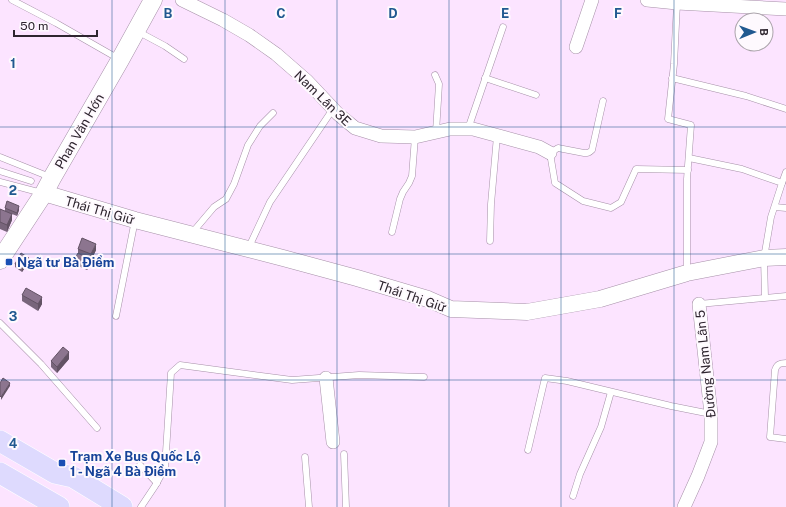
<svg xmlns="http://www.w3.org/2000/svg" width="786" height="507" font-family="'Public Sans',sans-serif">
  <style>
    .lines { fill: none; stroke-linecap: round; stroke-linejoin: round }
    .service-casing { stroke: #a690a8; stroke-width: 7 }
    .minor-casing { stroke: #a690a8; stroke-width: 14 }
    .tertiary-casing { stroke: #a690a8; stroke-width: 17 }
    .secondary-casing { stroke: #a690a8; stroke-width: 19 }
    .trunk-casing { stroke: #fff; stroke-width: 22 }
    .service { stroke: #fff; stroke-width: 6 }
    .minor { stroke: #fff; stroke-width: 13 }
    .tertiary { stroke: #fff; stroke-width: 16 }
    .secondary { stroke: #fff; stroke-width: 18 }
    .trunk { stroke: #dedafe; stroke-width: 21 }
    .wall { fill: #78657b }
    .shaded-wall { fill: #625264 }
    .building { fill: #8c758f; stroke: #625264 }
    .grid { fill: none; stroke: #205990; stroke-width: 1; stroke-opacity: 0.55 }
    .transit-dot { fill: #1a4fb4; stroke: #fef9fe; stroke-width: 1.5 }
    .labels { text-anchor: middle; stroke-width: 4; stroke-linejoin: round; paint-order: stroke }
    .street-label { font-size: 13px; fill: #2e252f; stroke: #fef9fe }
    .transit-label { font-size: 13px; font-weight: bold; fill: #164399; stroke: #fef9fe; text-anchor: start }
    .grid-label { font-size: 13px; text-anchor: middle; font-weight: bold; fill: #205990; stroke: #fef9fe; stroke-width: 4; stroke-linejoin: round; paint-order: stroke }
  </style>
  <rect width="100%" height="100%" fill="#fce4ff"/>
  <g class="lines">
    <defs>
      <g id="service">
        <path d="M12,0L56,23L119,59"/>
        <path d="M677,3L674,64L668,119L691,125L687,179V273"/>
        <path d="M137,31L165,46L184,59"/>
        <path d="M435,75L439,84L436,132"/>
        <path d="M485,78L536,95"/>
        <path d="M672,78L746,96L786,109"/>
        <path d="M603,101L592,150C589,153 588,153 584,153L558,148L550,153L555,183L583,201L611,208L621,202L636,169L688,170"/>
        <path d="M468,129L503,27"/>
        <path d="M0,157L50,177"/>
        <path d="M689,158L742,169L782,183L771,217L764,258L765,297"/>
        <path d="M0,171L31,181"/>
        <path d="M0,182L42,193"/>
        <path d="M782,183L786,172"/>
        <path d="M775,207L786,208"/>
        <path d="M392,232L400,199L403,192L409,183L412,176L415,137"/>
        <path d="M192,233L214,207L226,199L234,184L248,145L260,126L273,113"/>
        <path d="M490,241L491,204L497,136"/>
        <path d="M248,249L270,202L333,109"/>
        <path d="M699,304L786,296"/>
        <path d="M116,316L135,220"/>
        <path d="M0,323L41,364L97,428"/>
        <path d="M786,363C780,363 777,364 775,370L770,437L786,439"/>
        <path d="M528,450L545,378L567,381L671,406L711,414"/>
        <path d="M344,454L346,507"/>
        <path d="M305,457L309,507"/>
        <path d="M140,465L157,483"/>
        <path d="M573,496L580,474L601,427L611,392"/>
        <path d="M141,507L155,486L165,468L171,373L180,365L292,380L359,375L424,377"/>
      </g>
      <g id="minor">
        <path d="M182,0L223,20L249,35L276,54L307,81L338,114L355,128L381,136L415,137L450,129H473L539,147L550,153"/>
        <path d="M647,0L677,3L786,9"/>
        <path d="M576,47L592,0"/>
        <path d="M326,378L333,442"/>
        <path d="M684,507L698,476L711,442V414L699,304"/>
      </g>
      <path id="tertiary" d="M44,193L135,220L283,258L357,278L428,299L451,309L527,312L600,299L687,273L764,258L786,257"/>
      <path id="secondary" d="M0,260L44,193L52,178L120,60L153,0"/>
      <g id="trunk">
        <path d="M0,441L55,473L73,477L122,507"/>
        <path d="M0,473L59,507"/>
      </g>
    </defs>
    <use href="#service" class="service-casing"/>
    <use href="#minor" class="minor-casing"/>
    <use href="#tertiary" class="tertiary-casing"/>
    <use href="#secondary" class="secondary-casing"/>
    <use href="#trunk" class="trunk-casing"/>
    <use href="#service" class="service"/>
    <use href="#minor" class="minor"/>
    <use href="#tertiary" class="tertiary"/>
    <use href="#secondary" class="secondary"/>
    <use href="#trunk" class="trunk"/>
  </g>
  <g class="wall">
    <path d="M5,208L19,210L17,216L12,214V220L7,232L0,229V209L5,211Z"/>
    <path d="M78,249L96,250L91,261V263L87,270L74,264V260L78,254Z"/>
    <path d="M29,262L22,272L15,267V264Z"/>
    <path d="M22,295L42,304L38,311L22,301Z"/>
    <path d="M69,359L57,373L51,367V361Z"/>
  </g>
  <g class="shaded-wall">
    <path d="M19,206V210L17,216V213Z"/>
    <path d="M12,214V220L7,232V225Z"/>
    <path d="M96,244V250L91,261V254Z"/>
    <path d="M29,258V262L22,272V268Z"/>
    <path d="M91,260V263L87,270V267Z"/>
    <path d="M42,297V304L38,311V304Z"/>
    <path d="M69,352V359L57,373V367Z"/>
    <path d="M10,383V386L1,400V397Z"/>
  </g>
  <g class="building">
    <path d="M7,201L19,206L17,213L5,208Z"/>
    <path d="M0,209L12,214L7,225L0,222Z"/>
    <path d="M82,238L96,244L91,254L78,249Z"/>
    <path d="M21,253L29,258L22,268L15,264Z"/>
    <path d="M78,253L91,260L87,267L74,260Z"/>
    <path d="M26,288L42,297L38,304L22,295Z"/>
    <path d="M63,347L69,352L57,367L51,361Z"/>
    <path d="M3,378L10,383L1,397L0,396V383Z"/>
  </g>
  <path class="grid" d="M112,0V507M225,0V507M337,0V507M449,0V507M561,0V507M674,0V507M0,127H786M0,254H786M0,380H786"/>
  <g class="transit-dot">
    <rect x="5" y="258" width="8" height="8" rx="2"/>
    <rect x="58" y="459" width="8" height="8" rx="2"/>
  </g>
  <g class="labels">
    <g class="street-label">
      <text transform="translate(323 98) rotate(44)" y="5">Nam Lân 3E</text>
      <text transform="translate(79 131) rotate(-60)" y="5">Phan Văn Hớn</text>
      <text transform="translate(100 210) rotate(16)" y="5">Thái Thị Giữ</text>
      <text transform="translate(412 296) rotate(19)" y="5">Thái Thị Giữ</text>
      <text transform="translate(705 364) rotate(-96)" y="5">Đường Nam Lân 5</text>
    </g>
    <g class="transit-label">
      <text x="17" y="267">Ngã tư Bà Điểm</text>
      <text x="70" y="461">Trạm Xe Bus Quốc Lộ<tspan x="70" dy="15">1 - Ngã 4 Bà Điểm</tspan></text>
    </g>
  </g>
  <g class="grid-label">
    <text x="168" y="18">B</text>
    <text x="281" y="18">C</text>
    <text x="393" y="18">D</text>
    <text x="505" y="18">E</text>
    <text x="618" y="18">F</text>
    <text x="13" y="68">1</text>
    <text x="13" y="195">2</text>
    <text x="13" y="321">3</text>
    <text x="13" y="448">4</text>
  </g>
  <g transform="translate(754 32) rotate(89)"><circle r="19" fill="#fef9fe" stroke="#aba4ab"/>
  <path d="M0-3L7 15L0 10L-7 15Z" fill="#205990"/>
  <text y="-6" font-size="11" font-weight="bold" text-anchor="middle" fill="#2e252f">B</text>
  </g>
  <path d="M14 30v6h83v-6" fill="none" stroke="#2e252f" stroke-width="2"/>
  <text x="20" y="30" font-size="12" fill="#2e252f" stroke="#fef9fe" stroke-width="3" paint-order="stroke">50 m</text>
</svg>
